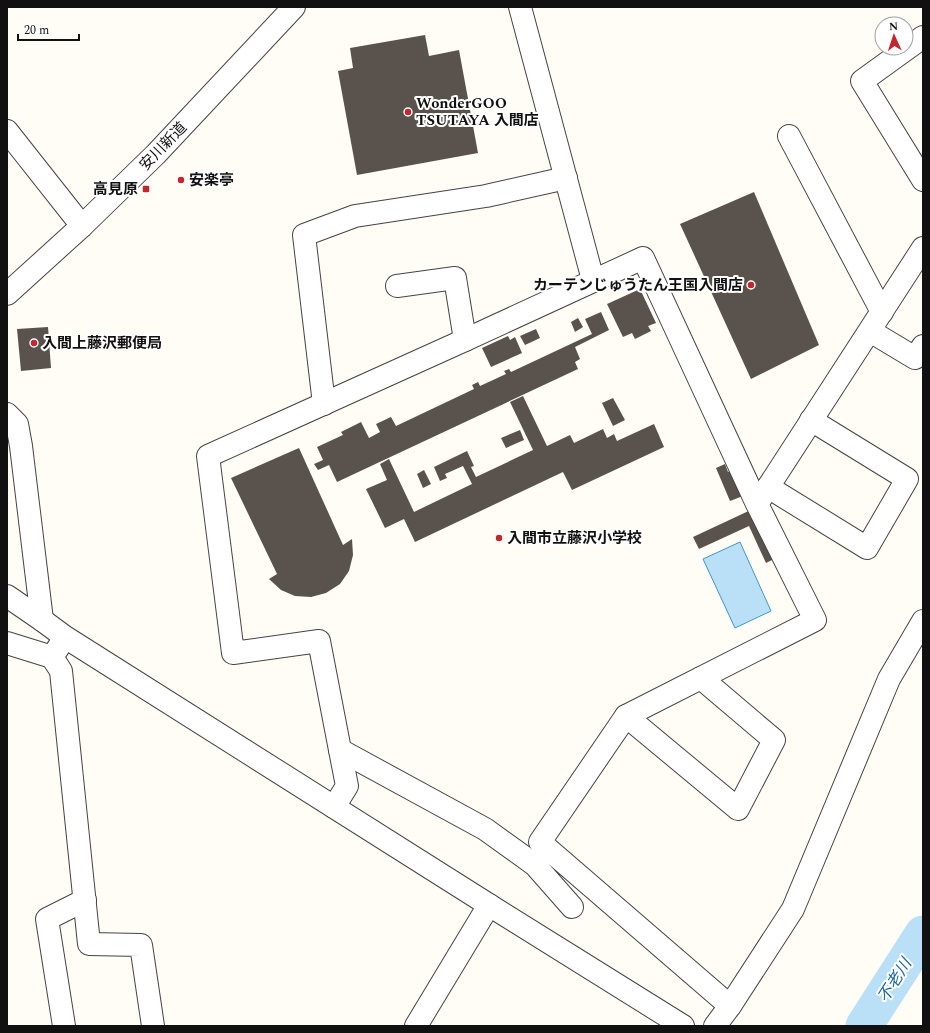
<svg xmlns="http://www.w3.org/2000/svg" width="930" height="1033" font-family="Spectral,'Noto Sans JP',serif">
  <style>
    .water { fill: #b9e0f7; stroke: #3f96cf }
    .lines { fill: none; stroke-linecap: round; stroke-linejoin: round }
    .river { stroke: #b9e0f7; stroke-width: 37 }
    .building { fill: #5a524d }
    .minor-casing { stroke: #444; stroke-width: 24 }
    .minor { stroke: #fff; stroke-width: 22 }
    .poi-dot { fill: #c4262e; stroke: #fff; stroke-width: 1.5 }
    .labels { text-anchor: middle; stroke-width: 4; stroke-linejoin: round; paint-order: stroke }
    .poi-label { font-size: 15px; font-weight: bold; fill: #111; stroke: #fff; text-anchor: start }
    .street-label { font-size: 15px; fill: #111; stroke: #fff }
    .water-label { font-size: 16px; font-style: italic; fill: #1768a6; stroke: #fff }
  </style>
  <rect width="100%" height="100%" fill="#fffdf5"/>
  <path class="water" d="M740,542L771,611L735,628L703,559Z"/>
  <g class="lines">
    <path class="river" d="M864,1026L923,934"/>
  </g>
  <g class="building">
    <path d="M425,35L429,56L459,50L478,153L357,175L338,71L353,68L350,48Z"/>
    <path d="M754,192L819,345L751,379L680,224Z"/>
    <path d="M640,289L656,323L648,326L651,331L635,339L632,333L623,337L607,304Z"/>
    <path d="M601,312L609,330L575,347L580,359L575,362L578,369L337,482L329,465L318,470L314,464L323,460L317,447L343,435L341,432L361,422L369,438L380,432L376,424L391,417L396,426L474,389L472,385L478,382L480,386L506,374L504,371L509,369L511,372L592,334L585,319Z"/>
    <path d="M578,318L583,327L575,332L571,322Z"/>
    <path d="M48,327L51,368L21,371L17,329Z"/>
    <path d="M536,329L540,338L525,345L520,336Z"/>
    <path d="M508,336L510,340L515,337L522,353L491,367L482,348Z"/>
    <path d="M523,396L547,446L570,435L574,443L603,429L607,438L614,434L617,441L654,424L664,447L572,490L563,472L415,542L404,519L385,528L366,489L387,480L380,464L389,459L414,512L472,484L463,466L445,474L447,478L440,481L434,467L467,451L474,466L471,467L476,477L533,450L510,402Z"/>
    <path d="M613,398L625,420L613,426L602,403Z"/>
    <path d="M520,430L524,440L506,448L501,438Z"/>
    <path d="M299,448L343,545L352,539L353,555L349,571L340,584L326,593L311,597L295,596L281,590L269,579L277,574L231,478Z"/>
    <path d="M725,464L728,472L732,470L743,496L730,501L716,468Z"/>
    <path d="M424,470L431,484L423,488L417,474Z"/>
    <path d="M755,508L778,557L766,563L749,526L699,549L693,537Z"/>
  </g>
  <g class="lines">
    <defs>
      <g id="minor">
        <path d="M520,7L593,280"/>
        <path d="M923,37L862,81L923,180"/>
        <path d="M7,131L82,226"/>
        <path d="M789,136L882,312"/>
        <path d="M397,286L455,278L465,340"/>
        <path d="M7,294L82,226L156,154L294,7"/>
        <path d="M870,331L915,358L923,346"/>
        <path d="M324,404L304,235L355,216L486,196L566,178"/>
        <path d="M7,414L17,424L21,446L42,620"/>
        <path d="M768,487L867,548L907,479L811,420"/>
        <path d="M761,498L923,248"/>
        <path d="M7,596L42,620L65,637L489,905L683,1026"/>
        <path d="M7,643L52,657L60,645"/>
        <path d="M52,657L61,671L89,944L141,945L153,1026"/>
        <path d="M626,716L738,809L774,740L701,678"/>
        <path d="M334,807L347,786L340,750"/>
        <path d="M572,907L535,865L485,829L340,750L319,641L233,653L208,456L465,340L643,258L757,504L815,620L626,716L540,842L730,1006"/>
        <path d="M64,1026L47,919L85,900"/>
        <path d="M416,1026L489,905"/>
        <path d="M715,1026L730,1006L793,909L889,679L923,621"/>
      </g>
    </defs>
    <use href="#minor" class="minor-casing"/>
    <use href="#minor" class="minor"/>
  </g>
  <g class="poi-dot">
    <circle cx="408" cy="112" r="4"/>
    <circle cx="181" cy="180" r="4"/>
    <rect x="142" y="185" width="8" height="8" rx="2"/>
    <circle cx="751" cy="285" r="4"/>
    <circle cx="34" cy="343" r="4"/>
    <circle cx="499" cy="538" r="4"/>
  </g>
  <g class="labels">
    <g class="poi-label">
      <text x="416" y="108">WonderGOO<tspan x="416" dy="17">TSUTAYA 入間店</tspan></text>
      <text x="189" y="185">安楽亭</text>
      <text x="138" y="194" text-anchor="end">高見原</text>
      <text x="743" y="290" text-anchor="end">カーテンじゅうたん王国入間店</text>
      <text x="42" y="348">入間上藤沢郵便局</text>
      <text x="507" y="543">入間市立藤沢小学校</text>
    </g>
    <g class="street-label">
      <text transform="translate(163 146) rotate(-46)" y="5">安川新道</text>
    </g>
    <g class="water-label">
      <text transform="translate(894 980) rotate(-58)" y="6">不老川</text>
    </g>
  </g>
  <rect width="930" height="1033" fill="none" stroke="#111111" stroke-width="16"/>
  <g transform="translate(894 36) rotate(357)"><circle r="19" fill="#ffffff" stroke="#a0a0a0"/>
  <path d="M0-3L7 15L0 10L-7 15Z" fill="#c4262e"/>
  <text y="-6" font-size="11" font-weight="bold" text-anchor="middle" fill="#111111">N</text>
  </g>
  <path d="M18 34v6h61v-6" fill="none" stroke="#111111" stroke-width="2"/>
  <text x="24" y="34" font-size="12" fill="#111111" stroke="#ffffff" stroke-width="3" paint-order="stroke">20 m</text>
</svg>
